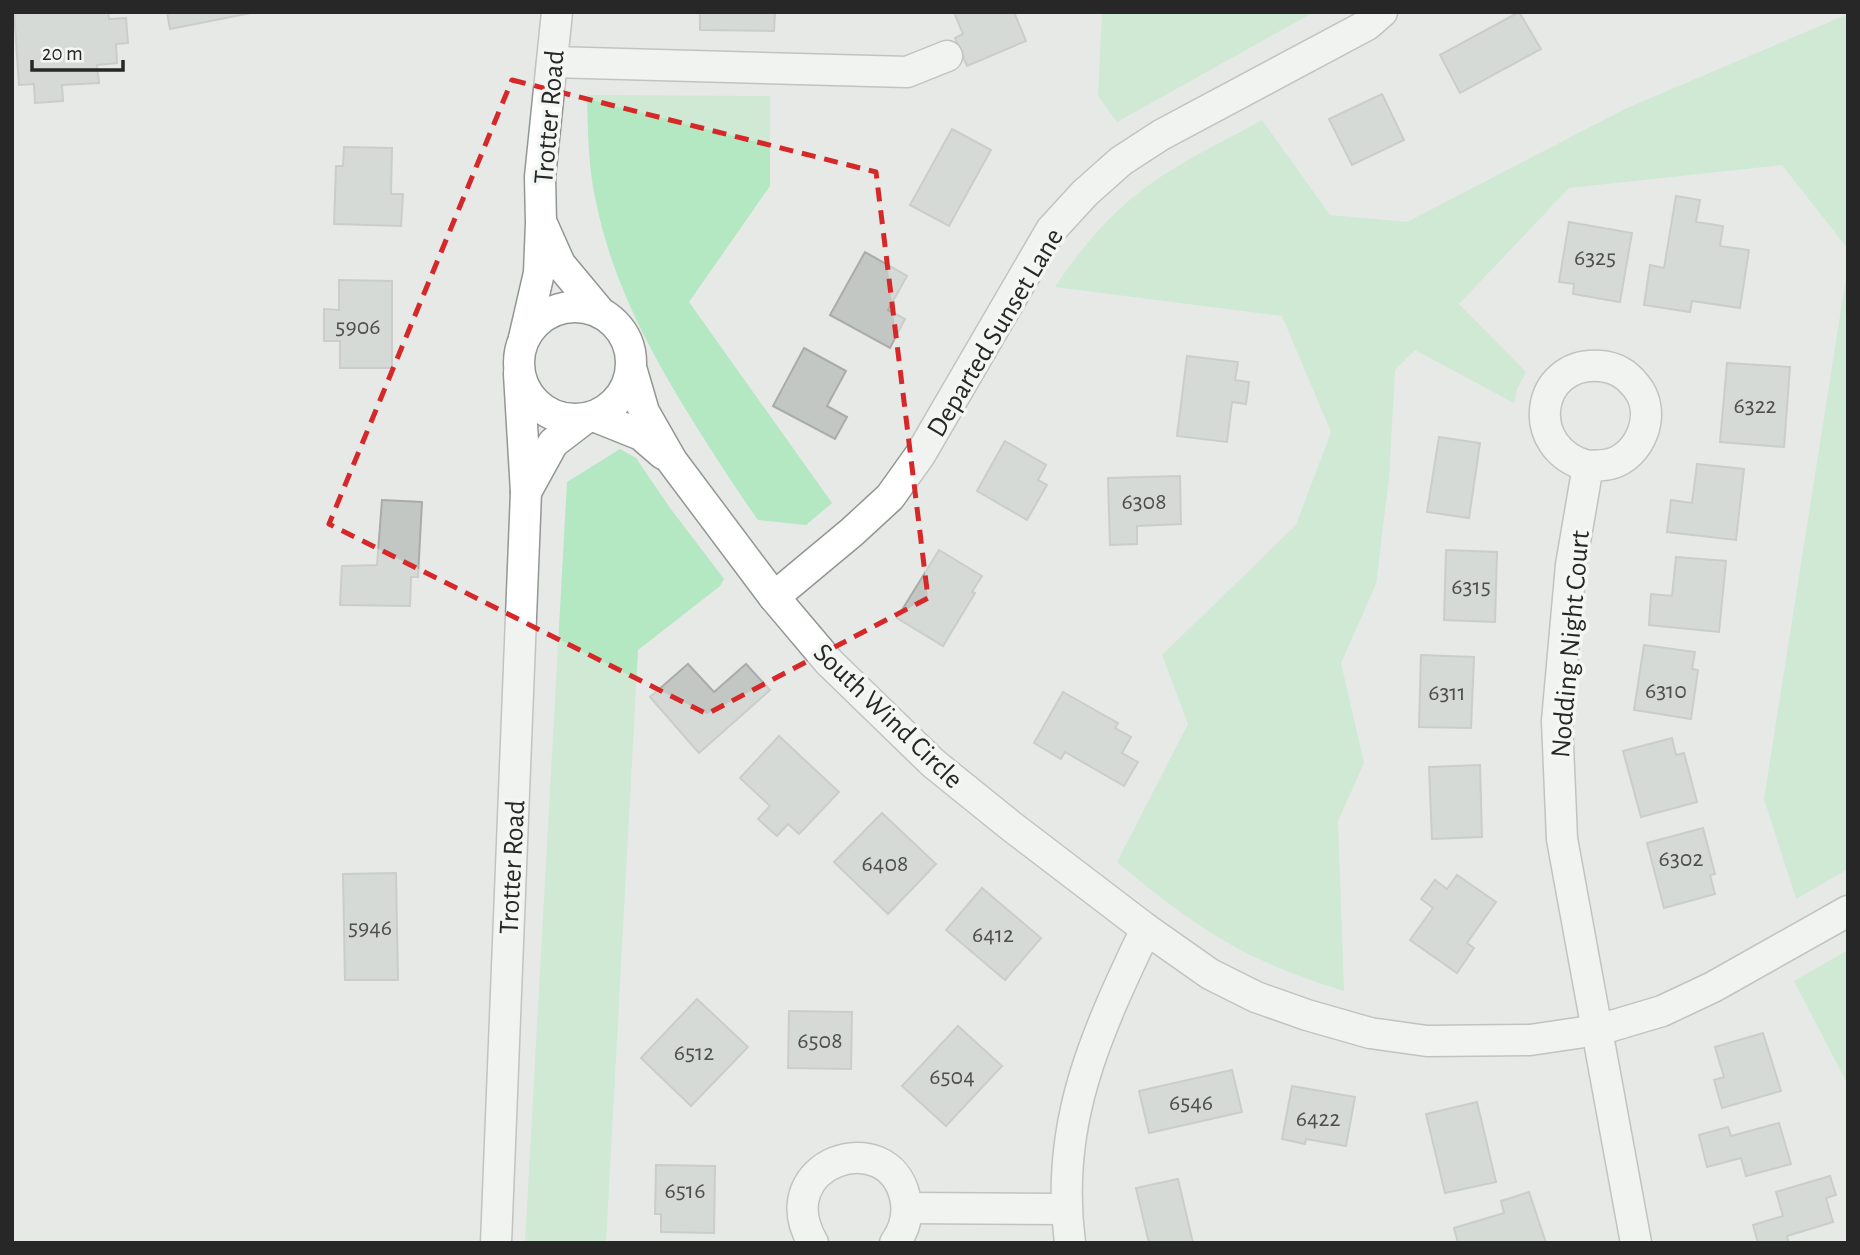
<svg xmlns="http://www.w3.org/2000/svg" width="1860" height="1255" font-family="'Alegreya Sans',sans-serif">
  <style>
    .green { fill: #b3e8c2 }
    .building { fill: #c3c7c4; stroke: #a9acaa; stroke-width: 2 }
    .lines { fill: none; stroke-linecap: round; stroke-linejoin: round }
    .minor-casing { stroke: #939794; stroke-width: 33 }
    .minor { stroke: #fff; stroke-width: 30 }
    .marked { fill: none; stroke: #d62828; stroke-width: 5; stroke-dasharray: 14 9; stroke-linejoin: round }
    .labels { text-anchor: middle; stroke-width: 7; stroke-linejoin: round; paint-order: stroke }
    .number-label { font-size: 24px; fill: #4d4f4e }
    .street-label { font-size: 28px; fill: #262726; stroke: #f3f7f4 }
  </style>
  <rect width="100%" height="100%" fill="#e6e9e6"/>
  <g class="green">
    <path d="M1102,12H1314L1117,122L1098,96Z"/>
    <path d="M1848,14V249L1782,165L1569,188L1459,304L1526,372L1517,389L1514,403L1415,350L1395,370L1389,479L1376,584L1341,663L1364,763L1338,821L1344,991C1296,976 1249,958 1207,930C1175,910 1146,886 1117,862L1188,724L1162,655L1296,525L1331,432L1282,316L1055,287C1075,257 1097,229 1124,205C1164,169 1215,146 1262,120L1330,215L1407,222L1627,108Z"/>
    <path d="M587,95L770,96V186L689,302L832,503L806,525L758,520C736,489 716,458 696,426C652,355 613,285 596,202C588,167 588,131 587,95Z"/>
    <path d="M1848,265V869L1796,899L1764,799Z"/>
    <path d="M620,449L636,458L670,508L724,579L720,586L638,650L606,1243H525L567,482Z"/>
    <path d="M1848,950V1085L1794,981Z"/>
  </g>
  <g class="building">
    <path d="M14,12H108L109,19L126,18L128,43L116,44L117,63L97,65L99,83L62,85L63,101L35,103L34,84L19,85Z"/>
    <path d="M167,12H256L170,29Z"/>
    <path d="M700,12H775L774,31L700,30Z"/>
    <path d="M954,12H1014L1026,41L967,66L955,38L963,34Z"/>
    <path d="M1519,12L1541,49L1460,93L1440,55Z"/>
    <path d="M1382,94L1404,140L1352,165L1329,119Z"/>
    <path d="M952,129L991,150L949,226L910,205Z"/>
    <path d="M344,147L392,148L391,194H403L401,226L334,224L336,166H343Z"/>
    <path d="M1676,196L1700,200L1696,222L1723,226L1720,246L1749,250L1740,308L1692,301L1690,312L1644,305L1650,265L1664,268Z"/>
    <path d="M1569,222L1632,233L1620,302L1573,294L1574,284L1559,282Z"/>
    <path d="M865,252L907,276L888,310L905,319L890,348L830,315Z"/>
    <path d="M339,280L392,281V368H340V341H324V309L339,310Z"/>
    <path d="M804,348L846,371L827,406L847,417L835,439L773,406Z"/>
    <path d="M1187,356L1238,362L1235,380L1249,382L1246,404L1232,402L1227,442L1177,436Z"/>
    <path d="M1727,363L1790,367L1784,447L1720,442Z"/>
    <path d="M1439,437L1480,443L1469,518L1427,512Z"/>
    <path d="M1005,441L1046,465L1038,480L1047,485L1027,520L977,491Z"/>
    <path d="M1697,464L1744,469L1736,540L1667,532L1671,500L1692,503Z"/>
    <path d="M1180,476L1181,524L1137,526V544L1110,545L1108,478Z"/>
    <path d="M382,500L422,502L418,577H411L410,606L340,605L342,566L377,565Z"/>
    <path d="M939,550L982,576L972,592L975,593L943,646L897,618Z"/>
    <path d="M1446,550L1497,552L1495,622L1444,620Z"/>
    <path d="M1676,557L1726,561L1719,632L1649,625L1651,594L1672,596Z"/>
    <path d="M1644,645L1695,652L1692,669L1698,670L1691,719L1634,710Z"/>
    <path d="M1421,655L1474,657L1471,728L1419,727Z"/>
    <path d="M688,664L714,692L746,664L770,690L699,753L650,697Z"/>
    <path d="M1063,692L1118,723L1115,728L1131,737L1122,753L1138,762L1124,786L1065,752L1061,759L1034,743Z"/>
    <path d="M779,736L839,792L799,834L788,824L777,836L758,819L770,806L740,778Z"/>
    <path d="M1672,738L1676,755L1684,753L1697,802L1641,817L1623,751Z"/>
    <path d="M1480,765L1482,837L1432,839L1429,767Z"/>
    <path d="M882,813L936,864L888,914L834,862Z"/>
    <path d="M1703,828L1715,874L1710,875L1715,894L1664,908L1647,843Z"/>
    <path d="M396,873L398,980H345L343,874Z"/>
    <path d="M1457,875L1496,902L1467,943L1474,948L1457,973L1410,940L1433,908L1421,899L1435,880L1447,889Z"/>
    <path d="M982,888L1041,938L1005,980L946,930Z"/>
    <path d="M697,999L748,1047L691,1106L641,1058Z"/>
    <path d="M789,1011L852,1012L851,1069L788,1068Z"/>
    <path d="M958,1026L1002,1066L946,1126L902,1086Z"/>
    <path d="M1763,1033L1781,1091L1722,1108L1714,1080L1724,1077L1715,1047Z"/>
    <path d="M1232,1070L1242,1112L1149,1133L1139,1091Z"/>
    <path d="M1292,1086L1355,1097L1346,1146L1306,1139L1305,1144L1282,1139Z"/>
    <path d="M1477,1102L1496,1182L1445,1193L1426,1114Z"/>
    <path d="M1779,1123L1791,1164L1746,1176L1741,1158L1707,1167L1699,1135L1728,1127L1731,1136Z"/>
    <path d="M656,1165L715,1166L714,1233L661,1232V1214H655Z"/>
    <path d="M1830,1176L1836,1195L1826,1198L1833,1222L1787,1236L1789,1243H1758L1753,1225L1783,1216L1776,1192Z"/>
    <path d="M1178,1179L1193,1243H1149L1136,1188Z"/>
    <path d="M1529,1192L1546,1243H1458L1454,1228L1504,1213L1501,1201Z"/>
  </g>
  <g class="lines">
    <defs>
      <g id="minor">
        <path d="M552,62L907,72L947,56"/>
        <path d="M543,226L560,264L600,312"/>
        <circle cx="575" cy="363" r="56"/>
        <path d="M524,338L539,273L541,223L540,177L557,12"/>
        <path d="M632,371L644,412L672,461L774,597L829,662L933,763L1011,826L1146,929L1210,974L1256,997L1307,1015L1370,1033L1427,1041L1530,1040L1598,1030L1662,1011L1713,987L1848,911"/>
        <path d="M596,417L641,435L663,454"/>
        <path d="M1588,466C1595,465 1603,466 1610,464C1641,456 1658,412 1636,386C1627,374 1615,367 1600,366C1535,361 1523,449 1588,466L1571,565L1557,721L1562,839L1636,1243"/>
        <path d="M526,492L553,443L583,420"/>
        <path d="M774,597L852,532L890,497L920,455L1051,230L1085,193L1121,161L1161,135L1367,25L1382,12"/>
        <path d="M908,1208L1065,1209"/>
        <path d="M496,1243L526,492L519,374"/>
        <path d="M813,1243C767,1163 888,1123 905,1197C909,1214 905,1229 895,1243"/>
        <path d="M1070,1243C1054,1124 1096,1034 1146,929"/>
      </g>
    </defs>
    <use href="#minor" class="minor-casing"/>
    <use href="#minor" class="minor"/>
  </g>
  <path d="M0 0H1860V1255H0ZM512,80L876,172L928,598L707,714L329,524Z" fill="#e6e9e6" fill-opacity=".55" fill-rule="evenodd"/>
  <path class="marked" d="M512,80L876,172L928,598L707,714L329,524Z"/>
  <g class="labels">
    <g class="number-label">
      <text x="1595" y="265">6325</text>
      <text x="358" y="334">5906</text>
      <text x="1755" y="413">6322</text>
      <text x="1144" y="509">6308</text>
      <text x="1471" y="594">6315</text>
      <text x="1666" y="698">6310</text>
      <text x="1447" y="700">6311</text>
      <text x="1681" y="866">6302</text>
      <text x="885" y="871">6408</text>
      <text x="370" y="935">5946</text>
      <text x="993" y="942">6412</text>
      <text x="820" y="1048">6508</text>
      <text x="694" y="1060">6512</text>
      <text x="952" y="1084">6504</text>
      <text x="1191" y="1110">6546</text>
      <text x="1318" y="1126">6422</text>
      <text x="685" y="1198">6516</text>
    </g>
    <g class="street-label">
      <text transform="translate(548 117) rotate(-85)" y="10">Trotter Road</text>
      <text transform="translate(994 332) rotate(-59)" y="10">Departed Sunset Lane</text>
      <text transform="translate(1569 644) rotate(-85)" y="10">Nodding Night Court</text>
      <text transform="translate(889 715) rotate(44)" y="10">South Wind Circle</text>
      <text transform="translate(511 867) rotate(-87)" y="10">Trotter Road</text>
    </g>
  </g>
  <rect width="1860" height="1255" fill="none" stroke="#262726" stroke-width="28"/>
  <path d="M32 60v10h91v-10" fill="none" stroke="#262726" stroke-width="3.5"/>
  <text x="42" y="60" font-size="21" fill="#262726" stroke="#f3f7f4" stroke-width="5" paint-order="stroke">20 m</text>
</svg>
